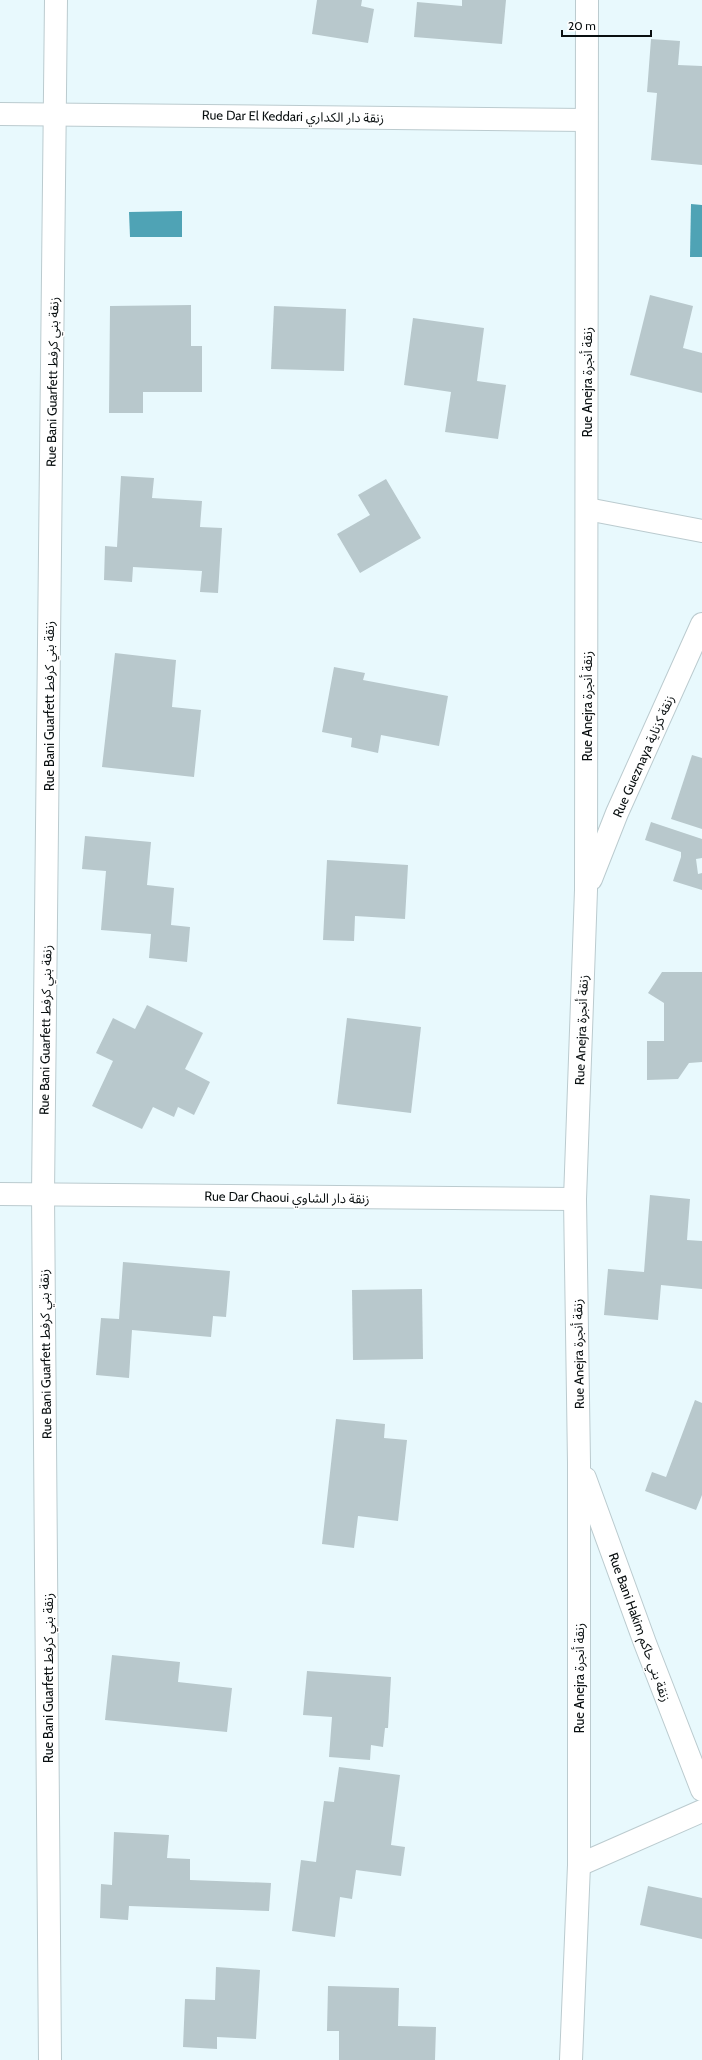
<svg xmlns="http://www.w3.org/2000/svg" width="702" height="2060" font-family="Cabin,'Noto Sans Arabic',sans-serif">
  <style>
    .water { fill: #4fa3b5 }
    .building { fill: #b8c8cc }
    .lines { fill: none; stroke-linecap: round; stroke-linejoin: round }
    .street-casing { stroke: #bbcbcf; stroke-width: 24 }
    .street { stroke: #fff; stroke-width: 22 }
    .labels { text-anchor: middle; stroke-width: 3.5; stroke-linejoin: round; paint-order: stroke }
    .street-label { font-size: 13px; fill: #090f10; stroke: #fff }
  </style>
  <rect width="100%" height="100%" fill="#e8f9fd"/>
  <g class="water">
    <path d="M691,204L702,205V257H690Z"/>
    <path d="M182,211V237H130L129,212Z"/>
  </g>
  <g class="building">
    <path d="M317,0H362L361,6L374,9L368,43L312,34Z"/>
    <path d="M462,0H506L502,44L414,37L417,2L462,6Z"/>
    <path d="M651,39L680,41L678,65L702,66V165L651,160L657,93L647,92Z"/>
    <path d="M650,295L693,306L683,348L702,353V393L630,375Z"/>
    <path d="M191,305V346H202V392H143V413H109L110,306Z"/>
    <path d="M274,306L346,309L344,371L271,369Z"/>
    <path d="M413,318L484,328L477,381L506,385L498,439L445,432L451,392L404,385Z"/>
    <path d="M121,476L154,478L152,498L202,501L200,527L222,528L218,593L200,592L202,571L133,567L132,582L104,580L105,546L117,547Z"/>
    <path d="M386,479L421,538L360,573L337,534L370,515L358,495Z"/>
    <path d="M115,653L176,660L172,707L201,710L194,777L102,767Z"/>
    <path d="M334,667L365,673L363,680L448,696L439,746L381,735L378,753L351,747L352,738L322,732Z"/>
    <path d="M692,755L702,758V829L671,819Z"/>
    <path d="M651,822L702,839V858L696,859L698,874L702,873V890L673,881L681,857V852L645,840Z"/>
    <path d="M85,836L151,842L147,885L174,888L171,925L190,927L187,962L149,958L151,934L101,930L106,871L82,869Z"/>
    <path d="M327,860L408,865L405,919L355,916L354,941L323,940Z"/>
    <path d="M662,972H702V1062L689,1063L678,1079L647,1080V1041H664V1003L648,993Z"/>
    <path d="M147,1005L203,1033L185,1069L210,1082L194,1115L178,1107L174,1117L153,1107L142,1129L92,1106L113,1061L96,1053L113,1018L135,1029Z"/>
    <path d="M347,1018L421,1027L411,1113L337,1104Z"/>
    <path d="M650,1195L690,1199L687,1240L702,1241V1289L661,1285L658,1320L604,1315L608,1269L644,1272Z"/>
    <path d="M123,1262L230,1271L226,1317L213,1316L211,1337L132,1330L129,1378L96,1375L101,1318L119,1319Z"/>
    <path d="M422,1289L423,1359L353,1360L352,1290Z"/>
    <path d="M695,1400L702,1403V1495L696,1510L645,1491L652,1472L666,1477Z"/>
    <path d="M336,1419L385,1424L384,1438L407,1440L398,1521L358,1516L354,1548L322,1544Z"/>
    <path d="M112,1655L180,1662L178,1682L232,1688L227,1732L105,1720Z"/>
    <path d="M307,1671L391,1677L388,1728H385L383,1747L371,1745L370,1760L329,1757L332,1717L303,1715Z"/>
    <path d="M339,1767L400,1775L391,1845L405,1847L401,1876L356,1870L352,1899L340,1897L335,1937L292,1931L301,1860L316,1862L324,1801L334,1802Z"/>
    <path d="M114,1832L169,1835L167,1858L190,1859V1880L271,1883L269,1911L129,1906L128,1920L100,1918L101,1884L112,1885Z"/>
    <path d="M648,1886L702,1898V1939L640,1925Z"/>
    <path d="M216,1967L260,1970L256,2039L217,2037V2049L183,2047L185,1999L215,2000Z"/>
    <path d="M328,1986L399,1988L398,2026L436,2027L435,2060H339V2031H327Z"/>
  </g>
  <g class="lines">
    <defs>
      <g id="street">
        <path d="M0,114L586,120"/>
        <path d="M587,509L702,531"/>
        <path d="M591,879L617,813L702,624"/>
        <path d="M0,1194L575,1199"/>
        <path d="M585,1478L645,1643L702,1790"/>
        <path d="M579,1865L702,1811"/>
        <path d="M50,2060L43,1194L56,0"/>
        <path d="M571,2060L579,1865V1463L575,1199L586,890L587,0"/>
      </g>
    </defs>
    <use href="#street" class="street-casing"/>
    <use href="#street" class="street"/>
  </g>
  <g class="labels">
    <g class="street-label">
      <text transform="translate(293 116) rotate(1)" y="5">Rue Dar El Keddari زنقة دار الكداري</text>
      <text transform="translate(52 382) rotate(-89)" y="5">Rue Bani Guarfett زنقة بني كرفط</text>
      <text transform="translate(587 382) rotate(-90)" y="5">Rue Anejra زنقة أنجرة</text>
      <text transform="translate(49 706) rotate(-90)" y="5">Rue Bani Guarfett زنقة بني كرفط</text>
      <text transform="translate(587 706) rotate(-90)" y="5">Rue Anejra زنقة أنجرة</text>
      <text transform="translate(643 756) rotate(-66)" y="5">Rue Gueznaya زنقة كزناية</text>
      <text transform="translate(45 1030) rotate(-89)" y="5">Rue Bani Guarfett زنقة بني كرفط</text>
      <text transform="translate(581 1030) rotate(-88)" y="5">Rue Anejra زنقة أنجرة</text>
      <text transform="translate(287 1197) rotate(1)" y="5">Rue Dar Chaoui زنقة دار الشاوي</text>
      <text transform="translate(45 1354) rotate(-91)" y="5">Rue Bani Guarfett زنقة بني كرفط</text>
      <text transform="translate(578 1354) rotate(-91)" y="5">Rue Anejra زنقة أنجرة</text>
      <text transform="translate(640 1627) rotate(70)" y="5">Rue Bani Hakim زنقة بني حاكم</text>
      <text transform="translate(48 1678) rotate(-90)" y="5">Rue Bani Guarfett زنقة بني كرفط</text>
      <text transform="translate(579 1678) rotate(-90)" y="5">Rue Anejra زنقة أنجرة</text>
    </g>
  </g>
  <path d="M562 30v6h89v-6" fill="none" stroke="#090f10" stroke-width="2"/>
  <text x="568" y="30" font-size="12" fill="#090f10" stroke="#ffffff" stroke-width="3" paint-order="stroke">20 m</text>
</svg>
